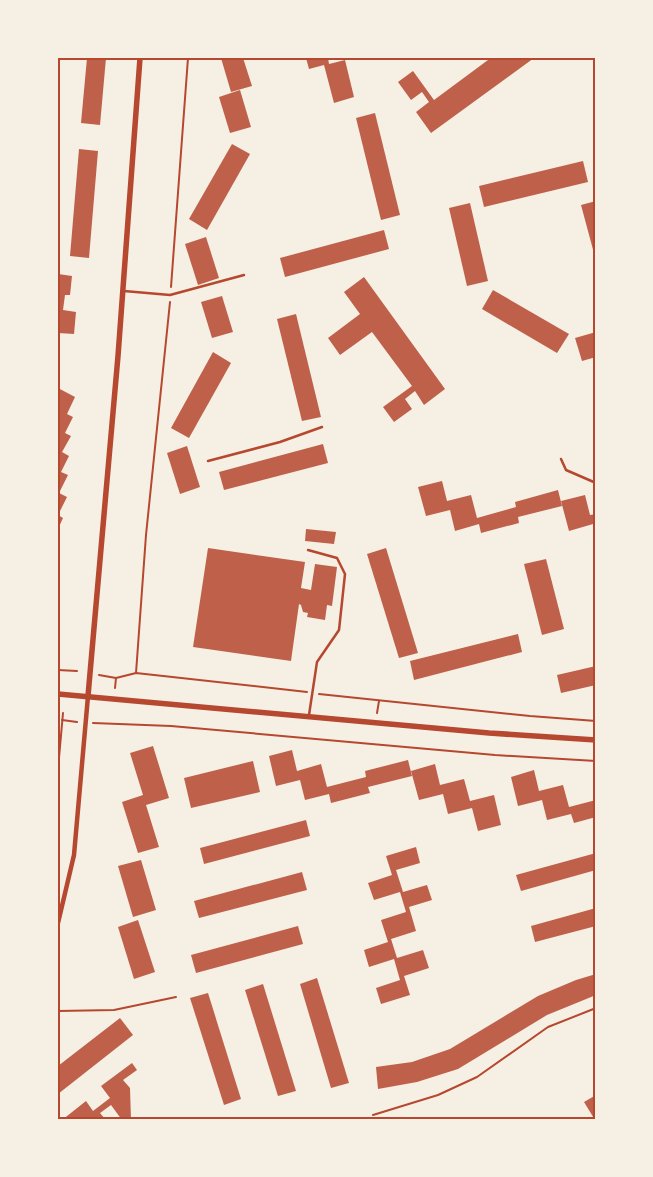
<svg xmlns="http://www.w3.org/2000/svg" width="653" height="1177" font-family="'IBM Plex Sans',sans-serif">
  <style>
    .building { fill: #bf614a }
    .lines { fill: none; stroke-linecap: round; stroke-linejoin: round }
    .path { stroke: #b5482f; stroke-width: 2 }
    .service { stroke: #b5482f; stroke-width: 2.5 }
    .minor { stroke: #b5482f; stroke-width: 4.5 }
    .tertiary { stroke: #b5482f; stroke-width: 5.5 }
    .neatline { fill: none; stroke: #b5482f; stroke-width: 2 }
  </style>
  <rect width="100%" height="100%" fill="#f6efe4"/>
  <g class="building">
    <path d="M87,58H106L100,125L81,123Z"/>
    <path d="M221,58H243L252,86L231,92Z"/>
    <path d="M306,58H328L329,64L345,60L354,97L334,103L324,65L309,69Z"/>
    <path d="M486,58H534L431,133L416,112L429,102L422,92L411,100L398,82L413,71L434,100L488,60Z"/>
    <path d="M240,90L251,127L230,133L219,97Z"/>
    <path d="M375,113L400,215L381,220L356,118Z"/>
    <path d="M232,144L250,154L207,230L189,219Z"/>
    <path d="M79,149L98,151L89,258L70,256Z"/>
    <path d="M583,161L588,182L484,207L479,186Z"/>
    <path d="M596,201V257H595L581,205Z"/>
    <path d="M470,203L488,281L467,286L449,208Z"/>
    <path d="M384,230L389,249L285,277L280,258Z"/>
    <path d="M206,237L219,278L198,285L185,244Z"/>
    <path d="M58,274L72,276L70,295H65L63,310L76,312L74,334L58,333Z"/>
    <path d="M364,277L445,389L424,405L415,391L405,399L412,409L394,422L383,407L412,386L372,332L340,355L328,338L360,314L344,292Z"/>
    <path d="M493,290L569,334L557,353L482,309Z"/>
    <path d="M222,296L233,332L212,338L201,302Z"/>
    <path d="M296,314L321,417L302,421L277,319Z"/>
    <path d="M596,332V357L582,361L575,338Z"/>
    <path d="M213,352L231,363L189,438L171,428Z"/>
    <path d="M58,388L75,397L67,414L73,417L65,433L71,436L62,452L69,456L61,472L68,475L59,493L67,497L58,515Z"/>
    <path d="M323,444L328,463L224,490L219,472Z"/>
    <path d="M187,446L200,487L180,494L167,453Z"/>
    <path d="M442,481L447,501L471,495L477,518L516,507L515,502L558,490L562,506L518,517L519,523L481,533L479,524L455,531L450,510L426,516L418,487Z"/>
    <path d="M585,495L590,515L596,514V533L593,524L569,531L561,501Z"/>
    <path d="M58,515L63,518L58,529Z"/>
    <path d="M306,529L336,532L334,544L305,541Z"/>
    <path d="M208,548L305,562L301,588L311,590L315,564L337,567L332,606L327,605L325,620L307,617L308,613L303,612L301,605L299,604L291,661L193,647Z"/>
    <path d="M386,548L418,653L399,658L367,554Z"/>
    <path d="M546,559L564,629L542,635L524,564Z"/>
    <path d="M518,634L522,652L414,680L410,661Z"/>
    <path d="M596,666V685L561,693L557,675Z"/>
    <path d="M153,746L169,798L146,805L159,847L138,853L122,802L143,795L130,753Z"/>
    <path d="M292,750L297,771L321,764L327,787L366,777L365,771L408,760L412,776L368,787L370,793L331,803L329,794L305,800L300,780L276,786L269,756Z"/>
    <path d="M253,761L260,792L191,808L184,778Z"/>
    <path d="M435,764L440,785L464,779L470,801L494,795L501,825L478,831L472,808L448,814L443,794L419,800L411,771Z"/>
    <path d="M534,770L539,791L563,785L569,807L596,800V817L574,823L571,814L547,820L542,800L518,806L511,777Z"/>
    <path d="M306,820L310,836L204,864L200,848Z"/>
    <path d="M416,847L420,863L396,870L403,892L427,885L432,900L409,907L416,931L391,939L397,958L423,950L429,968L404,976L410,995L381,1004L376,988L400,980L394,959L369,967L364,950L388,942L381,920L406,912L400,892L374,900L368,883L392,875L386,856Z"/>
    <path d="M596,853V870L521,891L516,875Z"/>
    <path d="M141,860L156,910L133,917L118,866Z"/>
    <path d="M302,872L307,890L199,918L194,901Z"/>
    <path d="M596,908V926L535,942L531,926Z"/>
    <path d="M138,920L155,972L134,979L118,927Z"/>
    <path d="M298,926L303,944L196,973L191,955Z"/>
    <path d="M596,974V995L547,1015L458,1069L417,1082L378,1089L376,1067L412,1062L450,1049L538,996L576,980Z"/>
    <path d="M317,978L349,1083L331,1088L300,984Z"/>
    <path d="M263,984L296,1091L278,1096L245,990Z"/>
    <path d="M208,993L241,1099L224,1105L190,998Z"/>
    <path d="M120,1018L133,1035L58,1094V1066Z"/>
    <path d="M132,1063L137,1070L123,1080L130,1088L131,1120H122L111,1105L100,1113L106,1120H62L86,1101L93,1111L110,1098L101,1086Z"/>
    <path d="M596,1095V1120H595L584,1102Z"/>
  </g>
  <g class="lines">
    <g class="path">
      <path d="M171,287L188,58"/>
      <path d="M58,670L77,671"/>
      <path d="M136,673L146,535L170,302"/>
      <path d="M99,675L116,678L136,673L307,692"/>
      <path d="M115,688L116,678"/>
      <path d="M319,694L530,716L596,721"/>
      <path d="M377,713L379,701"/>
      <path d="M62,720L77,722"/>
      <path d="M93,723L171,726L495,755L596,761"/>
      <path d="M58,769L63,713"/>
      <path d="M58,1011L114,1010L176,997"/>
      <path d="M373,1115L438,1095L477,1077L548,1027L596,1008"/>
    </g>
    <g class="service">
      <path d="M124,291L170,295L244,275"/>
      <path d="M561,459L566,470L596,483"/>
      <path d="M208,461L280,442L322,427"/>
      <path d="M308,550L337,558L345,574L339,630L317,662L309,715"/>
    </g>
    <path class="minor" d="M58,923L74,855L88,696"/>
    <g class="tertiary">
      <path d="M58,694L489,733L596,740"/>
      <path d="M88,696L118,356L140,58"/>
    </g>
  </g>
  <rect width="653" height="1177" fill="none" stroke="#f6efe4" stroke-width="118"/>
  <rect x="59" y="59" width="535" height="1059" class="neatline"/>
</svg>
